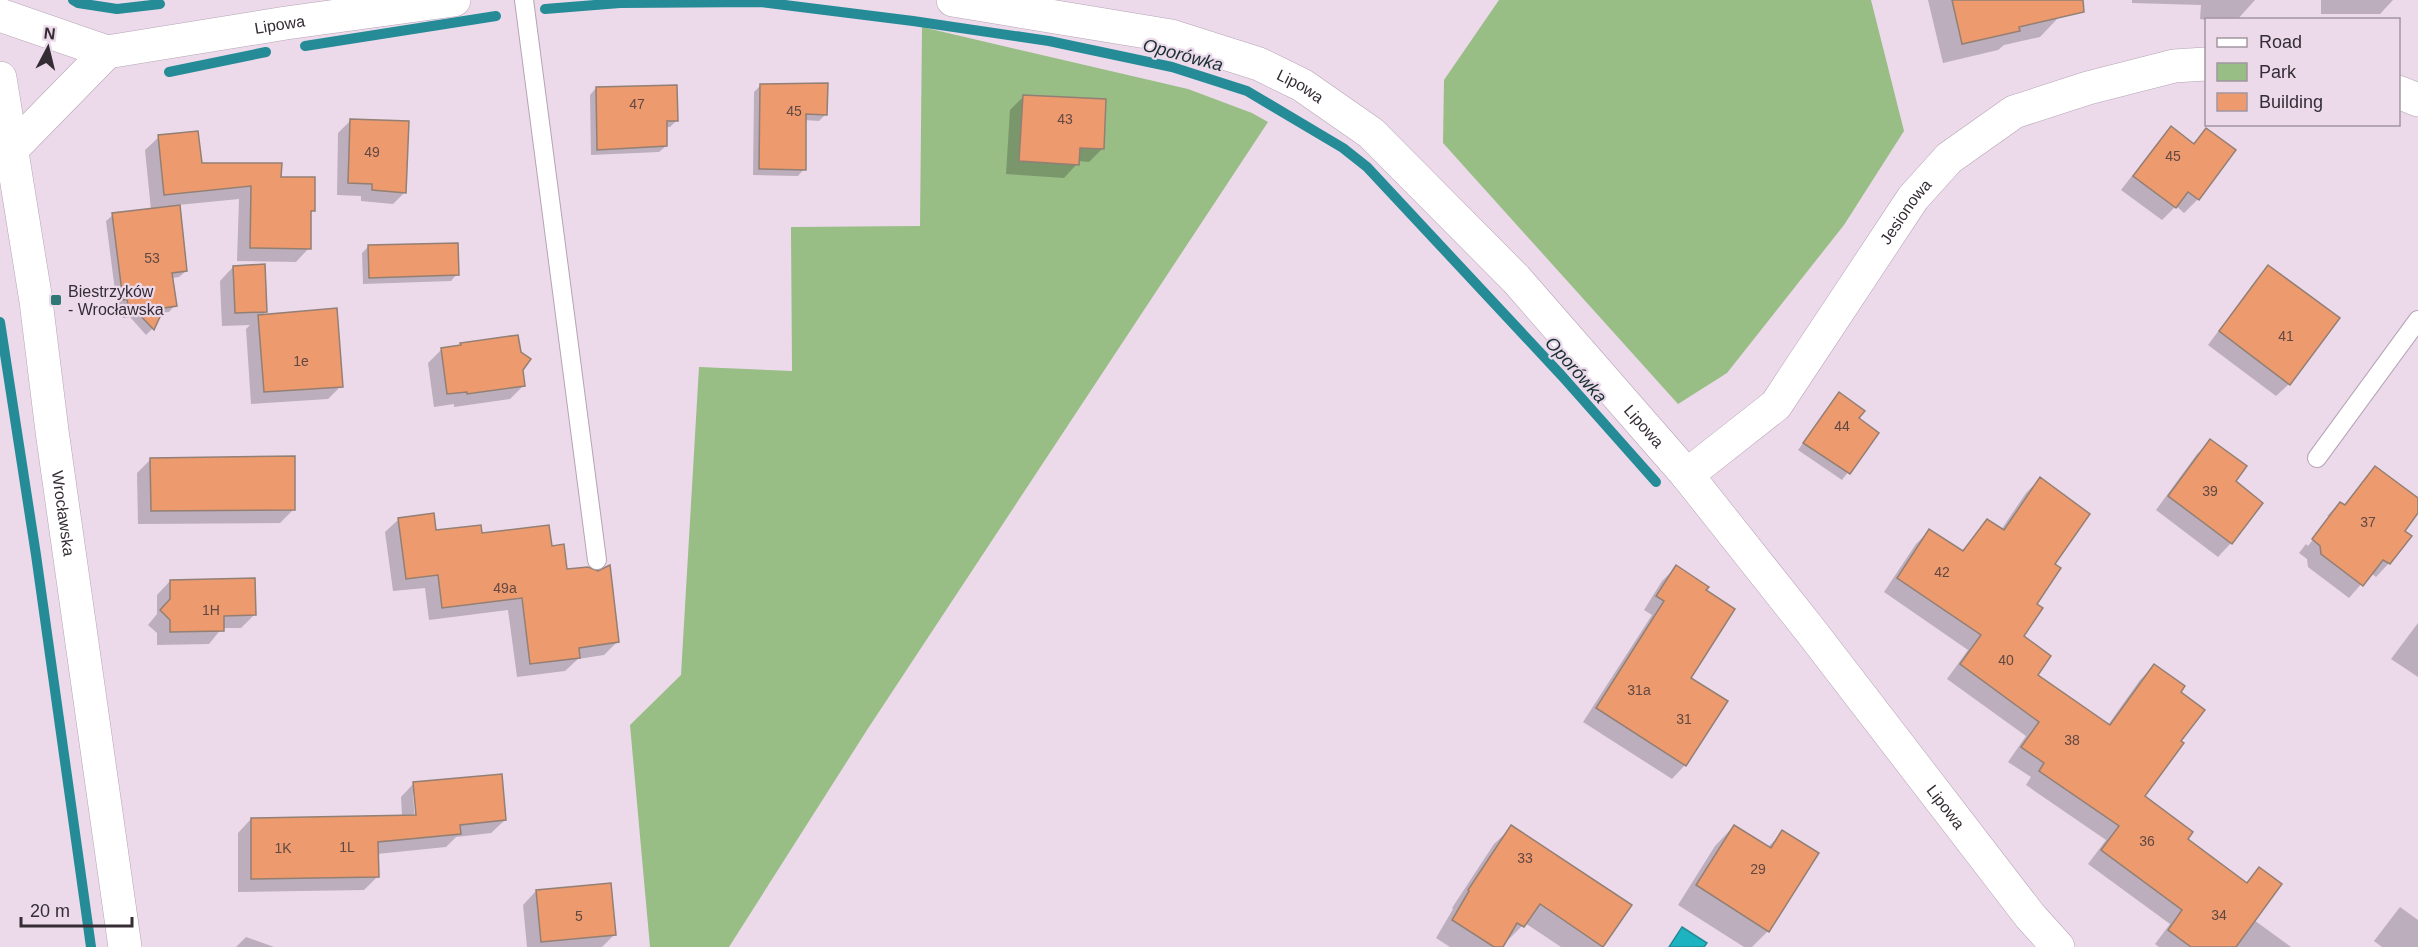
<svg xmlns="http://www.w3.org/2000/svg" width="2418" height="947" font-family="Helvetica,sans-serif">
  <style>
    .green { fill: #98bd85 }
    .water { fill: #1eb3c0; stroke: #258b96; stroke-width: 1.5 }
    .shadow { fill: #0003; fill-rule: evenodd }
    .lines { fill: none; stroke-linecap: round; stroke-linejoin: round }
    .stream { stroke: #258b96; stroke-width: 10 }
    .building { fill: #ec9a6e; stroke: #937f74; stroke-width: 1.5 }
    .lane-casing { stroke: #b5a4b4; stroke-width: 20 }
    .street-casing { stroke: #b5a4b4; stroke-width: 34 }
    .secondary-casing { stroke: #b5a4b4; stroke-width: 34 }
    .lane { stroke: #fff; stroke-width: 18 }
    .street { stroke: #fff; stroke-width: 33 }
    .secondary { stroke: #fff; stroke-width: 33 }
    .poi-dot { fill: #2e7775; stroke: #ecdaeb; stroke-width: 2 }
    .labels { text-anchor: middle; stroke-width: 4.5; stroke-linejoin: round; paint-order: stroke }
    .number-label { font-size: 14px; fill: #624842 }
    .street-label { font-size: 16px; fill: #342d34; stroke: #ecdaeb }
    .poi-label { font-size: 16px; fill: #342d34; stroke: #ecdaeb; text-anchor: start }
    .water-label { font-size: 18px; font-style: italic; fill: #193032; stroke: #ecdaeb }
  </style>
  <rect width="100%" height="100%" fill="#ecdaeb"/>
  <g class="green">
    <path d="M1499,0H1871L1904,131L1844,225L1727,373L1678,404L1443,143L1444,80Z"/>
    <path d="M922,27L1188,89L1252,113L1268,122L867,730L729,947H650L630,725L681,675L699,367L792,371L791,227L920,226Z"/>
  </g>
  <path class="water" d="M1682,927L1707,943L1704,947H1669Z"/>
  <g class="shadow">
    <path d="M1928,0H2055L2059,17L2040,37L2004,45L1998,50L1943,63Z"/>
    <path d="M2132,0H2255L2237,20H2206L2200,19L2201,5L2132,3Z"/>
    <path d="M2321,0H2393L2380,14H2321Z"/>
    <path d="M760,86L826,114L819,121L804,120V169L798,176L753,175L754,92Z"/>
    <path d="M596,88L676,121L670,127H665L666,146L659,152L591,155L590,95Z"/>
    <path d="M1023,97L1103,148L1089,162L1078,161L1077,164L1064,178L1006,174L1010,110Z"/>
    <path d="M350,121L405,192L393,204L361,201V196L337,195L338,133Z"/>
    <path d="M2171,128L2192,144L2207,130L2234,151L2198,199L2184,213L2176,206L2162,220L2121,190L2158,142Z"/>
    <path d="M159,137L201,165L279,179L313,210L310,214L309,248L296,262L237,261L239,199L178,205L186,271L179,277L172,278L175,305L169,312L160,313L152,329L146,335L130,317L123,318L121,305L117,306L106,221L113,215L151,210L145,150Z"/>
    <path d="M369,246L457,274L451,281L363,284L362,253Z"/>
    <path d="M233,267L266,312L262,316L341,386L328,399L251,404L246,329L250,325L222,326L220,281Z"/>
    <path d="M2268,267L2289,384L2276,396L2208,345L2256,280Z"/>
    <path d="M461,344L521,370L523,386L510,399L454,407V404L434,407L428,363L442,349L458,347Z"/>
    <path d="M1839,394L1857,419L1877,434L1842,480L1798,450Z"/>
    <path d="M2211,441L2234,481L2231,543L2218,557L2156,510L2197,454Z"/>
    <path d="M151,459L294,509L280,523L138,524L137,473Z"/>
    <path d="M2375,468L2418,500V511L2403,531L2389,563L2376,577L2371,573L2349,598L2308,567L2307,559L2299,553L2306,544L2308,546L2331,516H2327L2340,503L2343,506Z"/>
    <path d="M2040,479L2053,565L2022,637L2036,675L2108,725L2140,680L2154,666L2178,692L2179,741L2143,797L2186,840L2245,884L2259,869L2254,920L2291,947H2159L2155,944L2170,924L2088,864L2106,840L2026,785L2031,777L2008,762L2026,736L1947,679L1968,650L1884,592L1916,544L1930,530L1961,552L1987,521L2001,530L2026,493Z"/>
    <path d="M399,519L435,532L480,534L551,547L566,571L618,641L604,655L578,659L565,671L517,677L508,610L429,620L425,588L393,591L385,532Z"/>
    <path d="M1676,567L1704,591L1689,678L1685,765L1672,779L1583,722L1652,615L1644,610L1662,581Z"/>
    <path d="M170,581L254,615L241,628H222L209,644L157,645V633L148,625L157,614V595Z"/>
    <path d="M2418,623V677L2391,659Z"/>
    <path d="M414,783L505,820L491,833L456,837L446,847L377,854V877L364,890L238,892V833L251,819L402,816L401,797ZM413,793H416L418,822H415Z"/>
    <path d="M1734,826L1767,848L1783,832L1768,931L1752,947H1744L1678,905L1715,846Z"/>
    <path d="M1512,827L1602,946L1601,947H1561L1525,923L1501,947H1450L1436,938L1453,909L1452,908L1494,844Z"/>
    <path d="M536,891L614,935L602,947H527L523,905Z"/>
    <path d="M2400,907L2418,920V947H2382L2374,941Z"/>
    <path d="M246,937L274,947H236Z"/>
  </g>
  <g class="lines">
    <g class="stream">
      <path d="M73,0L78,3L117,9L160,4"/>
      <path d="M545,9L620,3L761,2L913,21L1049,41L1172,67L1247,91L1343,148L1367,167L1562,376L1656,482"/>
      <path d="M305,46L496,16"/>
      <path d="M169,72L266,52"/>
      <path d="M0,322L36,555L91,947"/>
    </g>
  </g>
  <g class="building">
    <path d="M1952,0H2083L2084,12L2019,27L2020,31L1962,44Z"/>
    <path d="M828,83L827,115L806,114V170L759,169L760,84Z"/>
    <path d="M677,85L678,121H667V146L597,150L596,87Z"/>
    <path d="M1023,95L1106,99L1104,149L1080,148L1079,165L1019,161Z"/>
    <path d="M350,119L409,121L406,193L372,190V184L348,183Z"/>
    <path d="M2171,126L2194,144L2206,128L2236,150L2199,200L2188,192L2176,208L2133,176Z"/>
    <path d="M198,131L202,163H282L281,177H315V211H311V249L250,248L251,186L164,195L158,135Z"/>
    <path d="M180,205L187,271L172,273L177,306L164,308L154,330L136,311L129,312L127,299L123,300L112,213Z"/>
    <path d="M458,243L459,275L369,278L368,245Z"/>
    <path d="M265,264L267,312L235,313L233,266Z"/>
    <path d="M2268,265L2340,318L2290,385L2219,331Z"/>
    <path d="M337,308L343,387L264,392L258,315Z"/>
    <path d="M518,335L521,352L531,359L523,370L525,386L467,394V392L447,394L441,348L461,345L460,343Z"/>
    <path d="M1839,392L1865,411L1859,418L1879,433L1850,474L1803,443Z"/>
    <path d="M2210,439L2247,466L2236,481L2263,503L2232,544L2168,496Z"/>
    <path d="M295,456V510L151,511L150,458Z"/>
    <path d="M2375,466L2418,498V513L2405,531L2412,536L2390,564L2383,560L2363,586L2321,554L2320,546L2312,539L2340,502L2345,505Z"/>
    <path d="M2040,477L2090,514L2055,564L2061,568L2037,604L2043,608L2024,636L2051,656L2038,675L2110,725L2154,664L2185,686L2181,692L2205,710L2181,741L2184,743L2145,796L2193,832L2188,839L2247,883L2259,867L2282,884L2236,947H2191L2168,930L2182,910L2101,850L2119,826L2039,771L2044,763L2021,747L2039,722L1960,664L1981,635L1897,578L1929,529L1963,551L1987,519L2004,530Z"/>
    <path d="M434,513L436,530L481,525L482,533L549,525L552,546L564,544L567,569L588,567L598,571L610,565L619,642L579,648L580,658L530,664L522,598L442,608L438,575L406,579L398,518Z"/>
    <path d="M1676,565L1709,587L1706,590L1735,609L1691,678L1728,701L1686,766L1596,708L1664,601L1656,596Z"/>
    <path d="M255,578L256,615L224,616V631L170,632V620L160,610L170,599V580Z"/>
    <path d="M502,774L506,820L460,825L461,834L378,842L379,877L251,879V818L416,815L413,782Z"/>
    <path d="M1511,825L1632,905L1603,947L1540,904L1524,927L1517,923L1503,947H1494L1452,920L1469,891L1468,890Z"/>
    <path d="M1734,825L1771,848L1782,830L1819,853L1769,932L1696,885Z"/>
    <path d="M611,883L616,935L541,942L536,890Z"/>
  </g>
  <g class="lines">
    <defs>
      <g id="lane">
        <path d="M524,0L597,560"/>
        <path d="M2317,458L2418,320"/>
      </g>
      <g id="street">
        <path d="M2398,92L2418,100"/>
        <path id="s1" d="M1687,475L1776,405L1913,198L1949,158L2014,112L2088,88L2174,66L2206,64"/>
      </g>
      <g id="secondary">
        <path id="s2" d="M953,0L1171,36L1259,64L1302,85L1371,133L1516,279L1687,475L1810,630L2030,916L2058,947"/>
        <path id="s3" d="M0,15L107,52L286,23L454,0"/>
        <path id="s4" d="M0,78L36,301L52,431L125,947"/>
        <path d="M13,148L107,52"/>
      </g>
    </defs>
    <use href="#lane" class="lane-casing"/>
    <use href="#street" class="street-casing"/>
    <use href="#secondary" class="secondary-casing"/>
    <use href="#lane" class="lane"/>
    <use href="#street" class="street"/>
    <use href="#secondary" class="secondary"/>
  </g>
  <rect class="poi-dot" x="50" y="294" width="12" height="12" rx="3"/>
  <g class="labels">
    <g class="number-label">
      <text x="637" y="109">47</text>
      <text x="794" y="116">45</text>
      <text x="1065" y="124">43</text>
      <text x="372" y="157">49</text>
      <text x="2173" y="161">45</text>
      <text x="152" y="263">53</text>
      <text x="2286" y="341">41</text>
      <text x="301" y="366">1e</text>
      <text x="1842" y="431">44</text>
      <text x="2210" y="496">39</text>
      <text x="2368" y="527">37</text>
      <text x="1942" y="577">42</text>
      <text x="505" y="593">49a</text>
      <text x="211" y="615">1H</text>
      <text x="2006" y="665">40</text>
      <text x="1639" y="695">31a</text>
      <text x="1684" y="724">31</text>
      <text x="2072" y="745">38</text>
      <text x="2147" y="846">36</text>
      <text x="347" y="852">1L</text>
      <text x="283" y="853">1K</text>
      <text x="1525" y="863">33</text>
      <text x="1758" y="874">29</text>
      <text x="2219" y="920">34</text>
      <text x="579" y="921">5</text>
    </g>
    <g class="street-label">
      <text dy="6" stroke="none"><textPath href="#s3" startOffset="288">Lipowa</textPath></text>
      <text dy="6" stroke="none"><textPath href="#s2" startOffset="360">Lipowa</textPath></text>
      <text dy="6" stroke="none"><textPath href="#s1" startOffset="346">Jesionowa</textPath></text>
      <text dy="6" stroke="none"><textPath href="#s2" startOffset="846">Lipowa</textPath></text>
      <text dy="6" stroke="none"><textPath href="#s4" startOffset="440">Wrocławska</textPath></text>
      <text dy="6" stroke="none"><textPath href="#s2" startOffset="1332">Lipowa</textPath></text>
    </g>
    <g class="poi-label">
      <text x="68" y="297">Biestrzyków<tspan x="68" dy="18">- Wrocławska</tspan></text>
    </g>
    <g class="water-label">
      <text transform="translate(1183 55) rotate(15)" y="6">Oporówka</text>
      <text transform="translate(1576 370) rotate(48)" y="6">Oporówka</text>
    </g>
  </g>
  <rect x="2205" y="18" width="195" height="108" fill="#ecdaeb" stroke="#a295a2" stroke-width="1.5"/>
  <rect x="2217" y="38" width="30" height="9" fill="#ffffff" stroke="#a295a2" stroke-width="1.5"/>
  <text x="2259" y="48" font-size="18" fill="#342d34">Road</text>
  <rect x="2217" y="63" width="30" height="18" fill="#98bd85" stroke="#a295a2" stroke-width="1.5"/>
  <text x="2259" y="78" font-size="18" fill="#342d34">Park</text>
  <rect x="2217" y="93" width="30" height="18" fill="#ec9a6e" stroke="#a295a2" stroke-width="1.5"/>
  <text x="2259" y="108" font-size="18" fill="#342d34">Building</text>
  <g transform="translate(48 48) rotate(7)" stroke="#ecdaeb" stroke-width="4.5" paint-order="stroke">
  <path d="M0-4.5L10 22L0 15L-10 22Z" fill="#342d34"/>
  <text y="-9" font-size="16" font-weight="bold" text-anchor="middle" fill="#342d34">N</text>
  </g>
  <path d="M21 917v9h111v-9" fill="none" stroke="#342d34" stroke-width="3"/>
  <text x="30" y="917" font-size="18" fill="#342d34" stroke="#ecdaeb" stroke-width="4.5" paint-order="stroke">20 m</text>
</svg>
